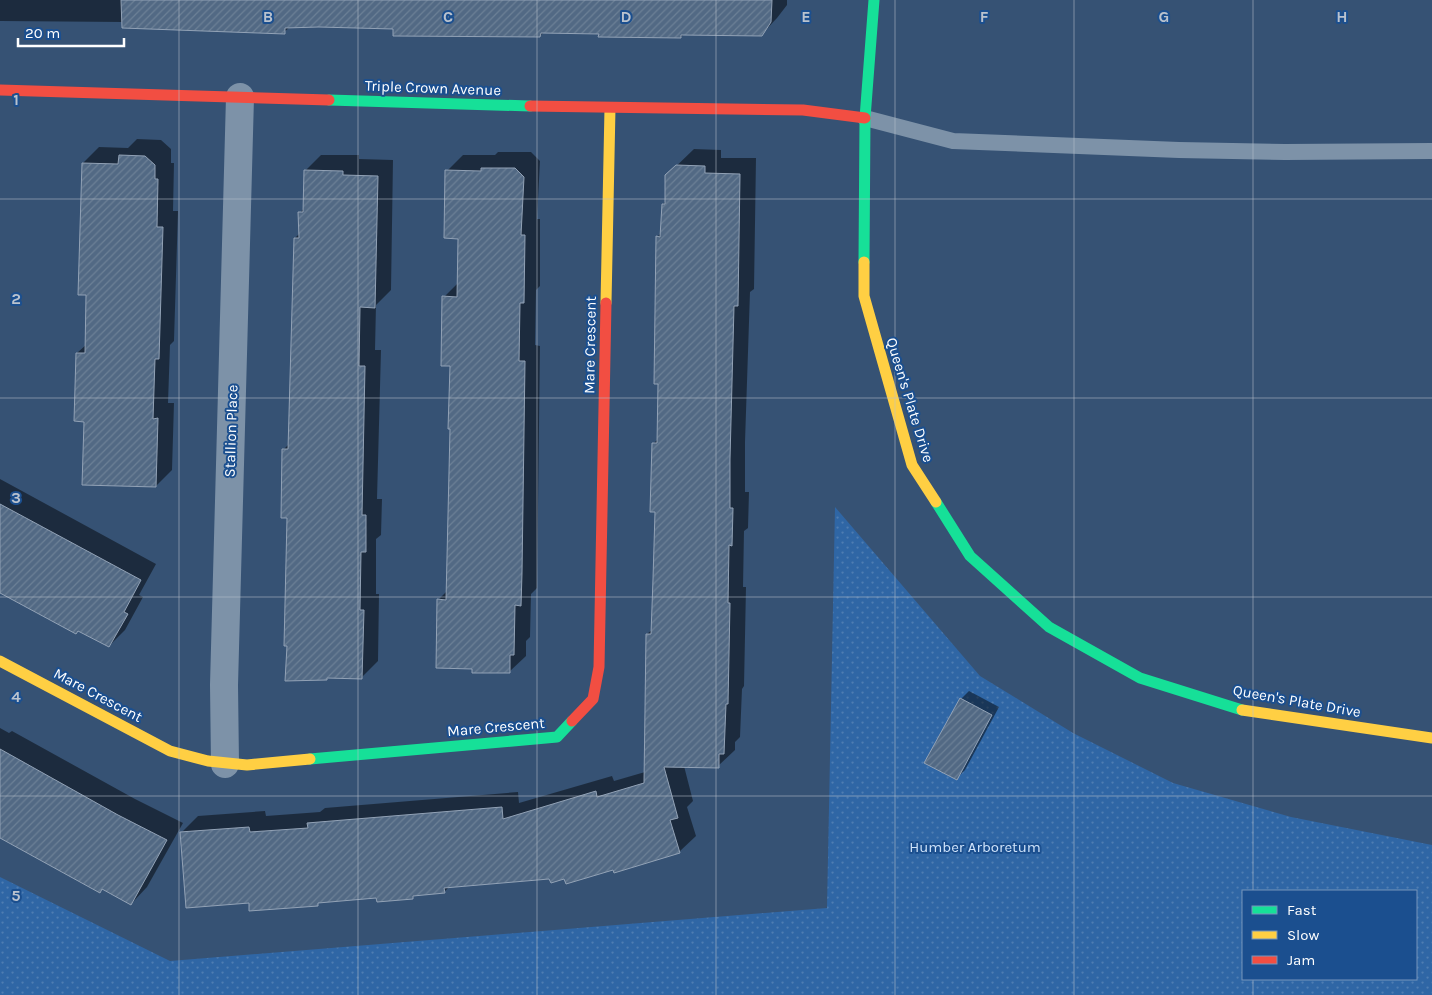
<svg xmlns="http://www.w3.org/2000/svg" width="1432" height="995" font-family="Karla,sans-serif">
  <style>
    .park { fill: url(#park-dots); fill-rule: evenodd }
    .shadow { fill: #0007 }
    .building { fill: url(#building-hatch); stroke: #92a2b6 }
    .lines { fill: none; stroke-linecap: round; stroke-linejoin: round }
    .lane { stroke: #7d92a8; stroke-width: 16 }
    .street { stroke: #7d92a8; stroke-width: 28 }
    .fast { stroke: #16e098; stroke-width: 11 }
    .slow { stroke: #ffcf43; stroke-width: 11 }
    .jam { stroke: #f24e42; stroke-width: 11 }
    .grid { fill: none; stroke: #b9c2ce; stroke-width: 1; stroke-opacity: 0.55 }
    .labels { text-anchor: middle; stroke-width: 4; stroke-linejoin: round; paint-order: stroke }
    .street-label { font-size: 15px; fill: #fff; stroke: #1b4f8f }
    .park-label { font-size: 15px; fill: #cfe3fa; stroke: #1b4f8f }
    .grid-label { font-size: 16px; text-anchor: middle; font-weight: bold; fill: #b9c2ce; stroke: #1b4f8f; stroke-width: 4; stroke-linejoin: round; paint-order: stroke }
  </style>
  <defs>
    <pattern id="park-dots" width="8" height="8" patternUnits="userSpaceOnUse" patternTransform="scale(1.25)"><rect width="8" height="8" fill="#2f66a5"/><path d="M2 2h.1M6 6h.1" fill="none" stroke="#4e7db2" stroke-width="1.8" stroke-linecap="round"/></pattern>
    <pattern id="building-hatch" width="6" height="6" patternUnits="userSpaceOnUse" patternTransform="scale(1.25)"><rect width="6" height="6" fill="#526984"/><path d="M-1 1l2-2M0 6l6-6M5 7l2-2" fill="none" stroke="#6c8096"/></pattern>
  </defs>
  <rect width="100%" height="100%" fill="#365274"/>
  <path class="park" d="M835,507L980,676L1073,733L1173,783L1291,817L1432,845V995H0V877L170,961L827,908ZM1243,891H1416V979H1243Z"/>
  <g class="shadow">
    <path d="M0,0H787V5L777,18L761,35L684,34L681,37L544,32L540,36L395,27H290L284,32L123,22L0,21Z"/>
    <path d="M137,139L161,140L171,149V163H174L173,211H178L174,341L170,345L168,403H174L172,470L156,486L85,421L77,353L87,344L88,294L83,163L99,147L128,148Z"/>
    <path d="M694,149L721,150V158H756L754,289L750,292L745,442V492H749L748,528L744,531L743,587H746L744,686L742,689L740,737L735,742V750L718,766H684L693,801L687,807L696,836L679,852L614,869L565,878L450,886L444,892L416,894L412,898L377,896L320,901L317,904L181,833L198,816L265,811L266,816L320,812L325,808L518,792L519,803L612,776L614,781L645,772L647,634L653,629L656,511L653,444L659,438L657,237L662,232L663,204L667,200V175Z"/>
    <path d="M498,152H531L540,161L537,219H540V286L536,290L535,345L540,346L537,588L531,594L530,637L526,641V656L509,672L473,668L438,600L447,591L451,428V365L444,297L459,282L460,238L447,171L463,155H495Z"/>
    <path d="M321,155H359V159L393,160L391,290L376,305L375,350H381L377,499H382L381,535L376,539V594H379L378,661L362,677H329L327,679L288,645V517L283,450L290,443L295,238L300,233V213L304,208L305,171Z"/>
    <path d="M0,479L156,564L139,595L143,597L125,630L109,646L0,592Z"/>
    <path d="M969,691L999,707L965,770L957,778L961,699Z"/>
    <path d="M0,728L9,733L12,731L135,799L183,823L147,887L131,904L103,888L100,891L0,836Z"/>
  </g>
  <g class="building">
    <path d="M121,0H772L771,22L762,36L681,35V38L598,37L599,34L541,33L540,37L393,36V29L319,27L285,28V34L122,28Z"/>
    <path d="M119,155L145,156L155,165V179H158L157,227H163L159,359H155L153,419L158,418L156,487L82,485L84,422L74,421L76,353H85L86,295H78L82,163L118,164Z"/>
    <path d="M676,165L705,166V173L740,174L738,306H734L730,459V508H733L732,546L729,545L728,603H730L728,704H726L724,754H719V768L664,767L678,818L670,820L680,853L614,873L613,870L566,884L564,879L551,883L549,879L444,888L445,893L413,896V899L377,902L376,898L318,903V906L249,911V903L186,908L180,832L249,827L250,832L308,828L307,823L502,807L503,819L596,791L597,797L644,783L646,634H651L653,579L655,512H650L652,443H657L658,384H654L656,236L660,237L662,204H665V175Z"/>
    <path d="M481,168H515L524,177L521,235H525L524,303H520L519,361H525L522,573L521,606L515,605L514,655H510V673H472V669L436,668L437,599L446,600L450,429H448L450,366H441L442,296L457,297L458,239L444,238L445,170L481,171Z"/>
    <path d="M304,170L343,171V175L378,176L375,308L360,307L359,366H365L362,515H366V552H361L360,610H364L362,679L327,678V680L285,681L287,646H284L287,518H281L282,449H288L294,238H299L298,212H303Z"/>
    <path d="M0,504L141,580L124,612L128,614L109,647L78,631L76,634L0,593Z"/>
    <path d="M960,698L992,715L957,780L924,763Z"/>
    <path d="M0,749L118,815L167,840L131,905L102,889L100,893L0,838Z"/>
  </g>
  <g class="lines">
    <path class="lane" d="M865,118L953,141L1179,150L1285,152L1432,151"/>
    <path class="street" d="M225,764L224,685L240,97"/>
    <g class="fast">
      <path d="M329,100L530,106"/>
      <path d="M864,262L865,118L874,0"/>
      <path d="M936,502L970,556L1049,627L1140,678L1242,710"/>
      <path d="M310,759L557,737L572,721"/>
    </g>
    <g class="slow">
      <path d="M864,262V296L912,465L936,502"/>
      <path d="M606,303L610,108"/>
      <path d="M0,661L170,751L208,761L247,765L310,759"/>
      <path d="M1242,710L1432,738"/>
    </g>
    <g class="jam">
      <path d="M0,90L329,100"/>
      <path d="M530,106L803,110L865,118"/>
      <path d="M572,721L593,699L599,667L606,303"/>
    </g>
  </g>
  <path class="grid" d="M179,0V995M358,0V995M537,0V995M716,0V995M895,0V995M1074,0V995M1253,0V891M0,199H1432M0,398H1432M0,597H1432M0,796H1432M1253,979V995"/>
  <g class="labels">
    <g class="street-label">
      <text transform="translate(433 88) rotate(2)" y="5">Triple Crown Avenue</text>
      <text transform="translate(590 345) rotate(-89)" y="5">Mare Crescent</text>
      <text transform="translate(910 400) rotate(73)" y="5">Queen's Plate Drive</text>
      <text transform="translate(231 431) rotate(-88)" y="5">Stallion Place</text>
      <text transform="translate(98 695) rotate(28)" y="5">Mare Crescent</text>
      <text transform="translate(1297 701) rotate(10)" y="5">Queen's Plate Drive</text>
      <text transform="translate(496 727) rotate(-5)" y="5">Mare Crescent</text>
    </g>
    <g class="park-label">
      <text x="975" y="852">Humber Arboretum</text>
    </g>
  </g>
  <g class="grid-label">
    <text x="268" y="22">B</text>
    <text x="448" y="22">C</text>
    <text x="626" y="22">D</text>
    <text x="806" y="22">E</text>
    <text x="984" y="22">F</text>
    <text x="1164" y="22">G</text>
    <text x="1342" y="22">H</text>
    <text x="16" y="105">1</text>
    <text x="16" y="304">2</text>
    <text x="16" y="503">3</text>
    <text x="16" y="702">4</text>
    <text x="16" y="901">5</text>
  </g>
  <rect x="1242" y="890" width="175" height="90" fill="#1b4f8f" stroke="#7695bc"/>
  <rect x="1252" y="906" width="25" height="8" fill="#16e098" stroke="#7695bc"/>
  <text x="1287" y="915" font-size="15" fill="#ffffff">Fast</text>
  <rect x="1252" y="931" width="25" height="8" fill="#ffcf43" stroke="#7695bc"/>
  <text x="1287" y="940" font-size="15" fill="#ffffff">Slow</text>
  <rect x="1252" y="956" width="25" height="8" fill="#f24e42" stroke="#7695bc"/>
  <text x="1287" y="965" font-size="15" fill="#ffffff">Jam</text>
  <path d="M18 38v8h106v-8" fill="none" stroke="#ffffff" stroke-width="2.5"/>
  <text x="25" y="38" font-size="15" fill="#ffffff" stroke="#1b4f8f" stroke-width="4" paint-order="stroke">20 m</text>
</svg>
